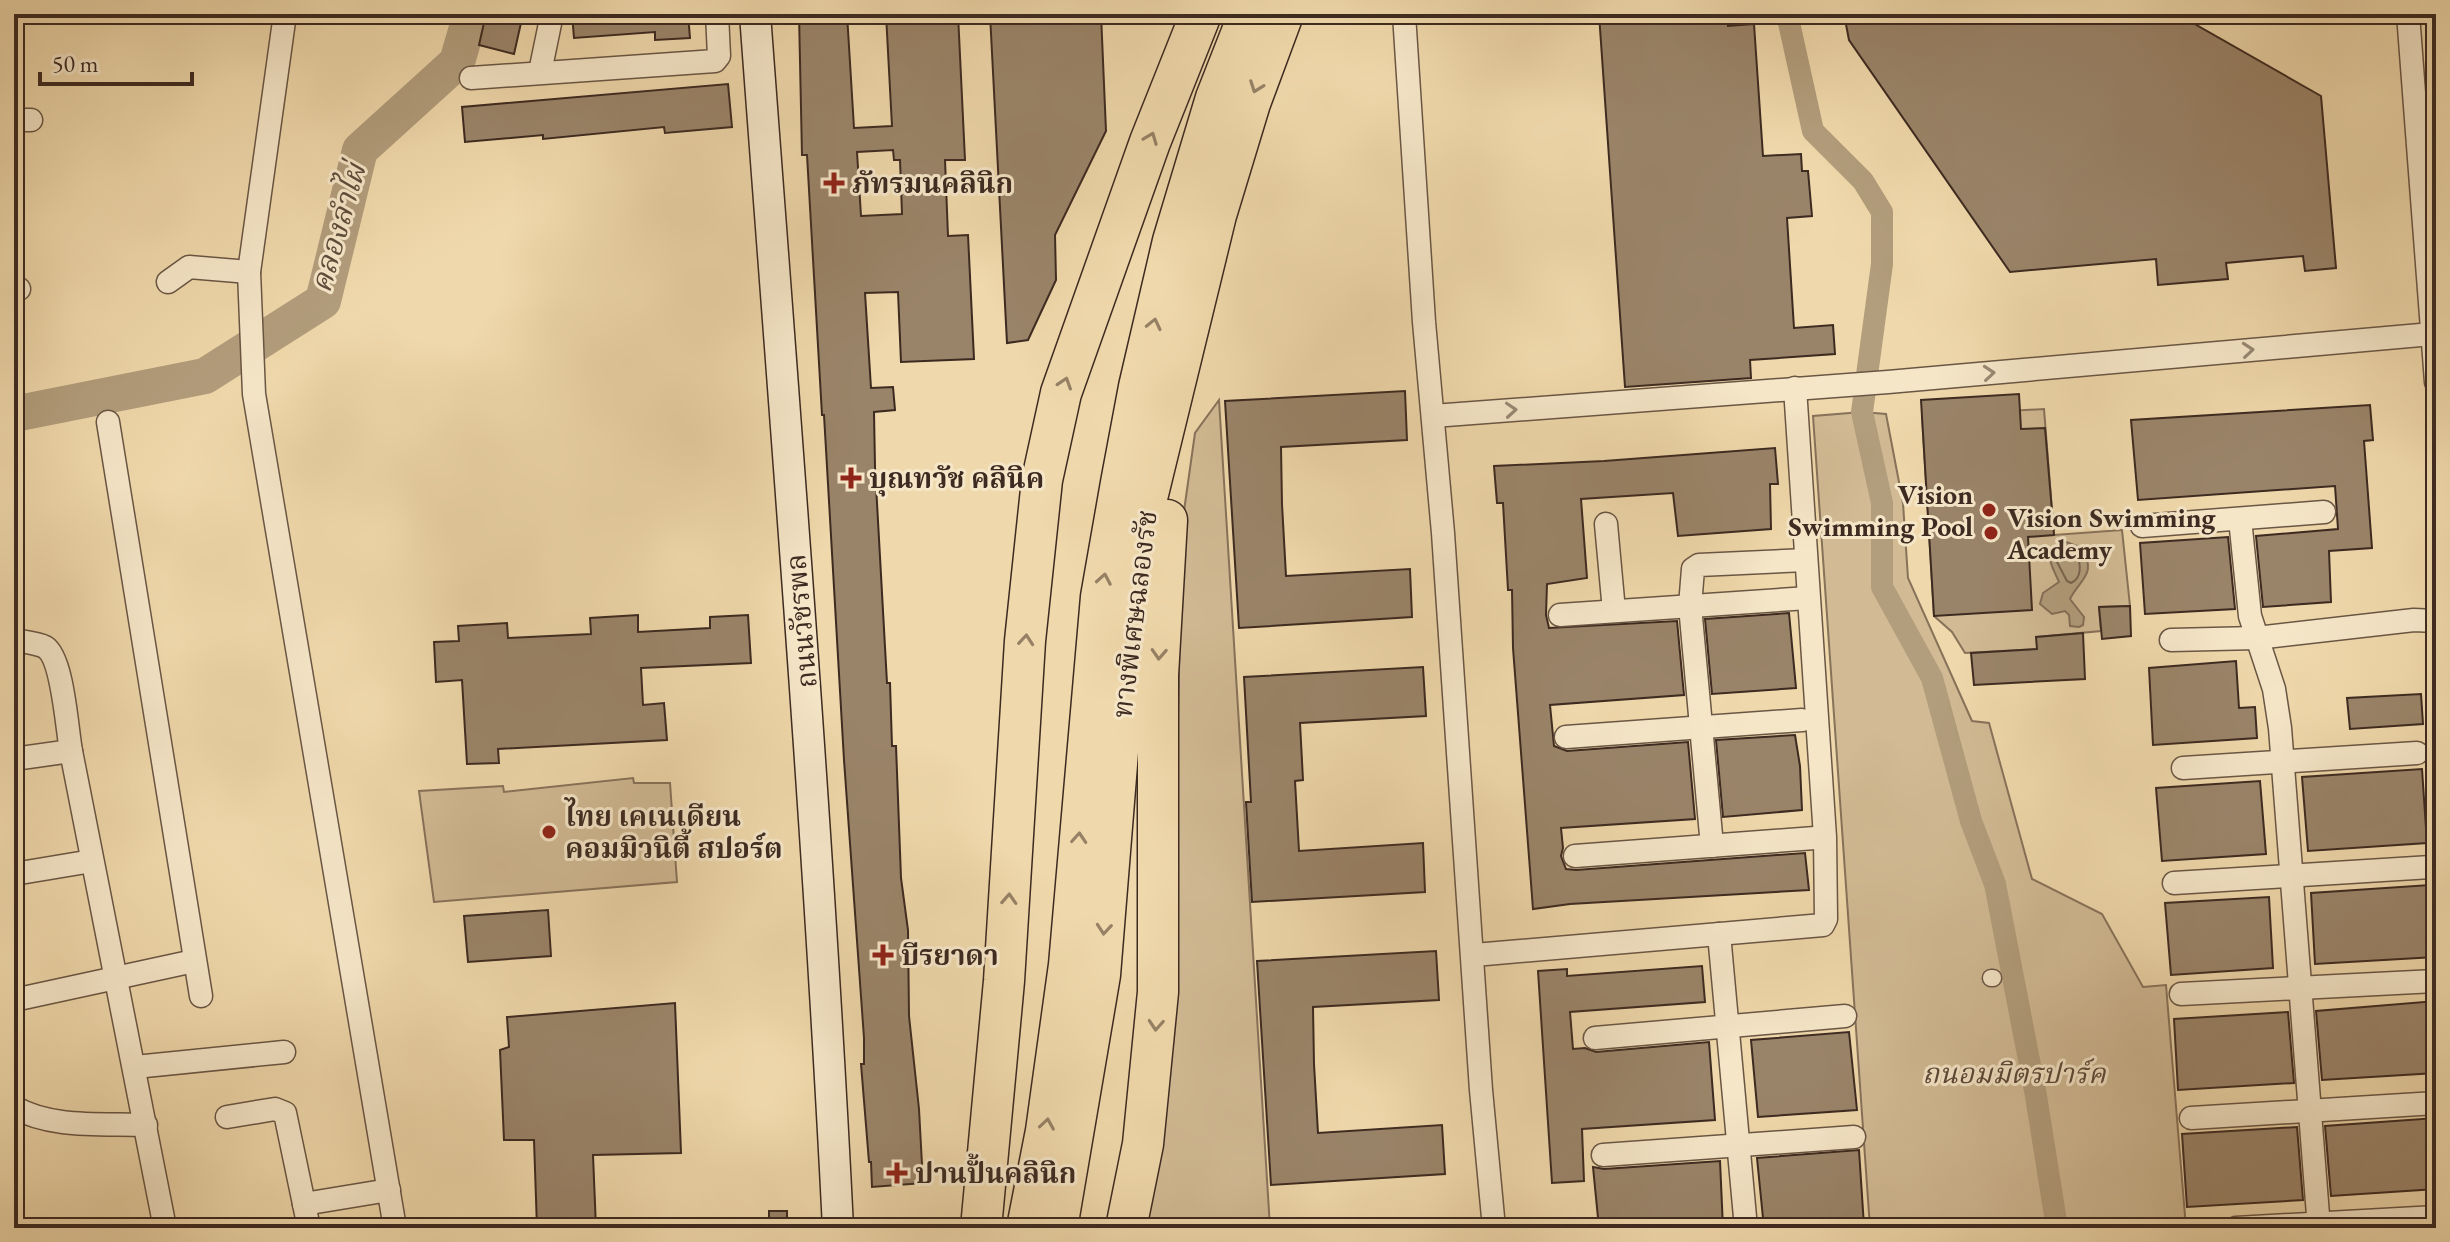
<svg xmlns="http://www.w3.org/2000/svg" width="2450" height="1242" font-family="'EB Garamond','Noto Serif Thai',serif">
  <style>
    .green { fill: #d1ba94; stroke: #87725a; stroke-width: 2 }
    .water { fill: #b29d7c; stroke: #836f58; stroke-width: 2 }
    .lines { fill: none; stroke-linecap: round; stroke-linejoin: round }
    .shore { stroke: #78644e; stroke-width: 2 }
    .canal { stroke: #b29d7c; stroke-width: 22 }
    .river { stroke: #b29d7c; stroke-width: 36 }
    .building { fill: #9a8469; stroke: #3d2a21; stroke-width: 2; fill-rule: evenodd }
    .pedestrian-casing { stroke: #6a5644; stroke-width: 19 }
    .minor-casing { stroke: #6a5644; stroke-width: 25 }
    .secondary-casing { stroke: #3d2a21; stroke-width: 33 }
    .motorway-casing { stroke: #3d2a21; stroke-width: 43 }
    .pedestrian { stroke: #f5e6c8; stroke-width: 16 }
    .minor { stroke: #f5e6c8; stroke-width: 22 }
    .secondary { stroke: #f5e6c8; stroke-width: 30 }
    .motorway { stroke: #efd8ab; stroke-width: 40 }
    .oneway { stroke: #968166 }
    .oneway2 { stroke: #998874 }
    .poi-dot { fill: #8f2418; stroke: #f5e6c8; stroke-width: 3 }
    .labels { text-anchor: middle; stroke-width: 6; stroke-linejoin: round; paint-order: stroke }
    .poi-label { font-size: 28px; font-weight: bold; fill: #3d2a21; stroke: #f5e6c8; text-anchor: start }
    .street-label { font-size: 28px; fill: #3d2a21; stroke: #f5e6c8 }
    .park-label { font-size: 28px; font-style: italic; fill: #5b4738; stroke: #f5e6c8 }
    .water-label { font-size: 30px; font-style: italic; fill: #604c3c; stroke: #f5e6c8 }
  </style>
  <rect width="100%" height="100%" fill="#efd8ab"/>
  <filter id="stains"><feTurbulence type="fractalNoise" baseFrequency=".0025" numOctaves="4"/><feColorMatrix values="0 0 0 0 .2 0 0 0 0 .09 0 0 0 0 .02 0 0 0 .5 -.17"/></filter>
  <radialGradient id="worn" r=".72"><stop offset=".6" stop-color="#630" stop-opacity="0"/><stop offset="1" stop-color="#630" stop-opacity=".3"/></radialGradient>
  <g class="green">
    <path d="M1219,400L1270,1228H1143L1176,814L1182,525L1195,433Z"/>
    <path d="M2044,409L2054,535L2122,530L2130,606L2099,607L2101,631L2037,637V649L1965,653L1952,632L1934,616L1922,416Z"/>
    <path d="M1862,412L1886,414L1903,503L1908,578L1972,721L1989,723L2032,879L2102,914L2143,987L2166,985L2186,1228H1870L1813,416Z"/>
    <path d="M633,778L634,783H670L677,882L434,902L419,791L503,786L504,792Z"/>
  </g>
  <path class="water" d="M2066,542L2080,547C2099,573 2080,579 2070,599L2084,617L2083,625L2079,627L2070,626L2069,615L2065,611L2052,614L2040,604L2043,593L2059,582C2051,563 2040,552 2066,542Z"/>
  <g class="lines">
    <path class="shore" d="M2067,550L2077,555C2081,565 2082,578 2071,583L2067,581L2057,562L2059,554Z"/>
    <path class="canal" d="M1787,14L1813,131L1863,181L1882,212V264L1862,412L1882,503V587L1932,678L1971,821L1995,884L2036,1096L2057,1228"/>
    <path class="river" d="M14,414L205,376L323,301L360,150L457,62L471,14"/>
  </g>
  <g class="building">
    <path d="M486,14H523L514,54L479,45Z"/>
    <path d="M572,14H688L690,38L655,40V32L574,38Z"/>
    <path d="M799,14H847L854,128L892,126L886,14H958L965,160H945L948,236L968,235L974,359L901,362L898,292L865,293L871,388L893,387L895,410L874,412L875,467L887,683H890L892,746H896L901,878L908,930L909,1016L919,1109L923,1183L872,1187L871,1162H869L861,1064H864V1038L844,760L824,415H822L807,155H802ZM893,150L894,160H900L902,214L861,216L857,152Z"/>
    <path d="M990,14H1101L1106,131L1055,235L1056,280L1028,340L1007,343Z"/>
    <path d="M1599,14H1723V20L1728,19V26L1754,24L1763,156L1801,154L1802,171H1808L1812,216L1787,218L1794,328L1833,325L1835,354L1750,360L1751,378L1625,387Z"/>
    <path d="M1844,14H2177L2321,96L2336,268L2305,271L2303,256L2226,263L2228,279L2158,285L2156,259L2010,272L1849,40Z"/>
    <path d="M728,84L732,127L665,133L664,127L543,139V135L465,142L462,107Z"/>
    <path d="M1405,391L1407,440L1281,447L1282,504L1286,576L1410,569L1412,617L1239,628L1225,401Z"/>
    <path d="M2019,394L2021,429L2045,428L2054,535L2028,537L2032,610L1934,616L1921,400Z"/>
    <path d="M2370,405L2373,440L2364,441L2372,548L2329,551L2331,602L2263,607L2256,536L2338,529L2335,486L2138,500L2131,420Z"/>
    <path d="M1775,448L1778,484H1770L1771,529L1678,536L1673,493L1581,499L1587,578L1547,584L1546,615L1549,628L1677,621L1684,695L1550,705L1554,746L1567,751L1688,742L1695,819L1561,828L1563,848L1561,856L1566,869L1576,870L1805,853L1809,890L1570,904L1533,909L1513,648L1512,590H1508L1503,503H1497L1494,466L1604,461Z"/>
    <path d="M2228,537L2235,609L2145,614L2140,543Z"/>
    <path d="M2130,606L2131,636L2102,639L2099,607Z"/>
    <path d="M1789,613L1796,688L1712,694L1705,619Z"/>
    <path d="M638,615V632L710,628V617L748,615L751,663L641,668L643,705L664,703L667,740L498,749L499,763L467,764L462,680L436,682L434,642L459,641L458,626L507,623L508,638L591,634L590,618Z"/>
    <path d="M2083,633L2085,679L1974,685L1971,653L2037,649L2036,637Z"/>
    <path d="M2236,661L2239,708L2255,707L2257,738L2153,745L2149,668Z"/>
    <path d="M1423,667L1426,716L1300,723L1303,780L1295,781L1299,851L1423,843L1425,892L1252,902L1246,802H1251L1244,677Z"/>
    <path d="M2421,694L2423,724L2350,729L2347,698Z"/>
    <path d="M1795,735L1800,766L1802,810L1723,817L1716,740Z"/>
    <path d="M2422,769L2427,843L2308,851L2302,777Z"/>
    <path d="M2260,781L2266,854L2162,861L2156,788Z"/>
    <path d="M2430,885L2435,957L2315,964L2311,893Z"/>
    <path d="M2269,897L2273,968L2171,975L2165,903Z"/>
    <path d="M548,910L551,956L468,962L464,916Z"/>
    <path d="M1436,951L1439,1000L1313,1007L1314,1064L1318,1133L1442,1125L1445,1174L1271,1185L1257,961Z"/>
    <path d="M1702,966L1705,1002L1570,1012L1573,1049L1585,1048L1596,1052L1709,1042L1715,1120L1582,1129L1584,1181L1552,1183L1538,971L1567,969V976Z"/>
    <path d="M2436,1001V1073L2322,1080L2316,1011Z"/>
    <path d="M675,1003L681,1153L593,1155L596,1228H537L534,1140H504L500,1050L509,1047L507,1017Z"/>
    <path d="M2288,1012L2294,1083L2178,1090L2174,1019Z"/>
    <path d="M1849,1032L1857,1110L1758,1117L1751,1040Z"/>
    <path d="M2436,1118V1189L2331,1196L2325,1126Z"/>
    <path d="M2297,1127L2303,1200L2187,1207L2182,1134Z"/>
    <path d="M1859,1150L1864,1226L1764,1228L1757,1158Z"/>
    <path d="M1720,1161L1723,1228H1599L1593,1167L1604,1169Z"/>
    <rect x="769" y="1211" width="18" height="17"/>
  </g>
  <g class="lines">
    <defs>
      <path id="pedestrian" d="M1991,978H1993"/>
      <g id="minor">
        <path d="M285,14L249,272L254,394L395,1228"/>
        <path d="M1404,14L1424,322L1443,533L1481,1090L1494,1228"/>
        <path d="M2408,14L2436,382"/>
        <path d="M540,72L552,14"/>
        <path d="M471,78L715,61L719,56L717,14"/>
        <path d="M14,120H31"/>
        <path d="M168,282L189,267L249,272"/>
        <path d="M14,289H19"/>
        <path d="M1433,416L1888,382L2432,334"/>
        <path d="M108,422L201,996"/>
        <path d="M2240,519L2250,616L2274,689L2280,728L2319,1228"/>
        <path d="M1606,524L1614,611"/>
        <path d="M2142,526L2324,512"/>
        <path d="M1560,615L1808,598"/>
        <path d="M14,640C23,642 37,643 45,647C63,658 67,730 71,751L165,1228"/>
        <path d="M2171,640L2257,638L2414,620L2436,621"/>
        <path d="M1566,737L1802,720"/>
        <path d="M14,759L71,751"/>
        <path d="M2183,768L2417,753"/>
        <path d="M1712,846L1690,606L1693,569L1699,565L1806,560"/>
        <path d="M1575,856L1815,838"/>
        <path d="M14,874L92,861"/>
        <path d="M2174,883L2431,867"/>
        <path d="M1719,934L1746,1228"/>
        <path d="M1474,955L1823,925L1826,919L1825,837L1795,388"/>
        <path d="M2181,994L2435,981"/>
        <path d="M14,1000L194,961"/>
        <path d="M1595,1038L1845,1016"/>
        <path d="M135,1067L284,1052"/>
        <path d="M14,1107C52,1129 103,1123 146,1125"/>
        <path d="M227,1117L275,1109L285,1113L309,1228"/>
        <path d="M2191,1118L2436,1103"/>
        <path d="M1603,1155L1854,1137"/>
        <path d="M304,1204L389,1190"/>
        <path d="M2236,1228L2436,1217"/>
      </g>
      <path id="secondary" d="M755,14C785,419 818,823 838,1228"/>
      <g id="motorway">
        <path d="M981,1228L1004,981L1025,641L1042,480L1061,393L1150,142L1201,14"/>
        <path d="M1027,1228L1046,1131L1069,965L1101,597L1121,483L1139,387L1173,241L1216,98L1249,14"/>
        <path d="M1057,1228L1100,975L1125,665L1132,595L1147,498L1216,215L1250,103L1283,14"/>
        <path d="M1126,1228L1143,1144L1158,992V675L1167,520"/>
      </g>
    </defs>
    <use href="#pedestrian" class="pedestrian-casing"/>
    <use href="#minor" class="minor-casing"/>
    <use href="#secondary" class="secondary-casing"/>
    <use href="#motorway" class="motorway-casing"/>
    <use href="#pedestrian" class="pedestrian"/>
    <use href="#minor" class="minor"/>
    <use href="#secondary" class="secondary"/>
    <use href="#motorway" class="motorway"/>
  </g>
  <defs><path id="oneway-chevron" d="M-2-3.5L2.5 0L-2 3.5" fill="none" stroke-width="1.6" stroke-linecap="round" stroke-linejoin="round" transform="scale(2)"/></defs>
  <g class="oneway">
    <use href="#oneway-chevron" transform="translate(1256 87) rotate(110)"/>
    <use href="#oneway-chevron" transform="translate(1151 138) rotate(-69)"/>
    <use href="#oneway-chevron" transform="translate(1154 324) rotate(-77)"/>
    <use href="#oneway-chevron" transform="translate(1065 383) rotate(-72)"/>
    <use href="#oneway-chevron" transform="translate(1104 579) rotate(-80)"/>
    <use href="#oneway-chevron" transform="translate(1026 640) rotate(-85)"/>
    <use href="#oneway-chevron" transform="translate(1159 654) rotate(93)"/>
    <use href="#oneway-chevron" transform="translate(1079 838) rotate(-86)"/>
    <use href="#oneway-chevron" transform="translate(1009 899) rotate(-87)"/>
    <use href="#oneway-chevron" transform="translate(1104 929) rotate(95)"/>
    <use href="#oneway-chevron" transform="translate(1156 1025) rotate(94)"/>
    <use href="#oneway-chevron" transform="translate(1047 1124) rotate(-81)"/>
  </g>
  <g class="oneway2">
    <use href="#oneway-chevron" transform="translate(2248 350) rotate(-5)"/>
    <use href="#oneway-chevron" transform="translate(1989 373) rotate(-5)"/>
    <use href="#oneway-chevron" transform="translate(1511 410) rotate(-4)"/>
  </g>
  <g class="poi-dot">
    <path d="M830 171h8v8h8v8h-8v8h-8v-8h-8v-8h8z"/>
    <path d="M847 466h8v8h8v8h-8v8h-8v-8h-8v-8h8z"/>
    <circle cx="1989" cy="510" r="8"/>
    <circle cx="1991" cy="533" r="8"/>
    <circle cx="549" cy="832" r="8"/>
    <path d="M879 943h8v8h8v8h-8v8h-8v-8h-8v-8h8z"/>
    <path d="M893 1161h8v8h8v8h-8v8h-8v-8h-8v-8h8z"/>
  </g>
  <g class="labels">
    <g class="poi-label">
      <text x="852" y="193">ภัทรมนคลินิก</text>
      <text x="869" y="488">บุณทวัช คลินิค</text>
      <text x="1973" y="504" text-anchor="end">Vision<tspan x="1973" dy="32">Swimming Pool</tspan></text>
      <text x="2007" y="527">Vision Swimming<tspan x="2007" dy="32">Academy</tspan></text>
      <text x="565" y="826">ไทย เคเนเดียน<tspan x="565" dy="32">คอมมิวนิตี้ สปอร์ต</tspan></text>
      <text x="901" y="965">บีรยาดา</text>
      <text x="915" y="1183">ปานปั้นคลินิก</text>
    </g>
    <g class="street-label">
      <text transform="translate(1134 614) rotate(-83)" y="10">ทางพิเศษฉลองรัช</text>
      <text transform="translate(801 621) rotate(-95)" y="10">ถนนวัชรพล</text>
    </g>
    <g class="park-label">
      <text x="2014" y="1083">ถนอมมิตรปาร์ค</text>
    </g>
    <g class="water-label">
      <text transform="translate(338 228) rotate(-74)" y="10">คลองลำไผ่</text>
    </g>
  </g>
  <rect width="2450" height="1242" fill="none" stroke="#efd8ab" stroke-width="48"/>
  <rect x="16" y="16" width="2418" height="1210" fill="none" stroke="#3d2a21" stroke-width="4"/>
  <rect x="24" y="24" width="2402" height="1194" fill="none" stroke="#3d2a21" stroke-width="2"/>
  <path d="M40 72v12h152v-12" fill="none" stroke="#3d2a21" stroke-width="4"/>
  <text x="52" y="72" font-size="24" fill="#3d2a21" stroke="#f5e6c8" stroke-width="6" paint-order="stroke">50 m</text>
  <rect width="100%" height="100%" filter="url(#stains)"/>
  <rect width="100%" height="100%" fill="url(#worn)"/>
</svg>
